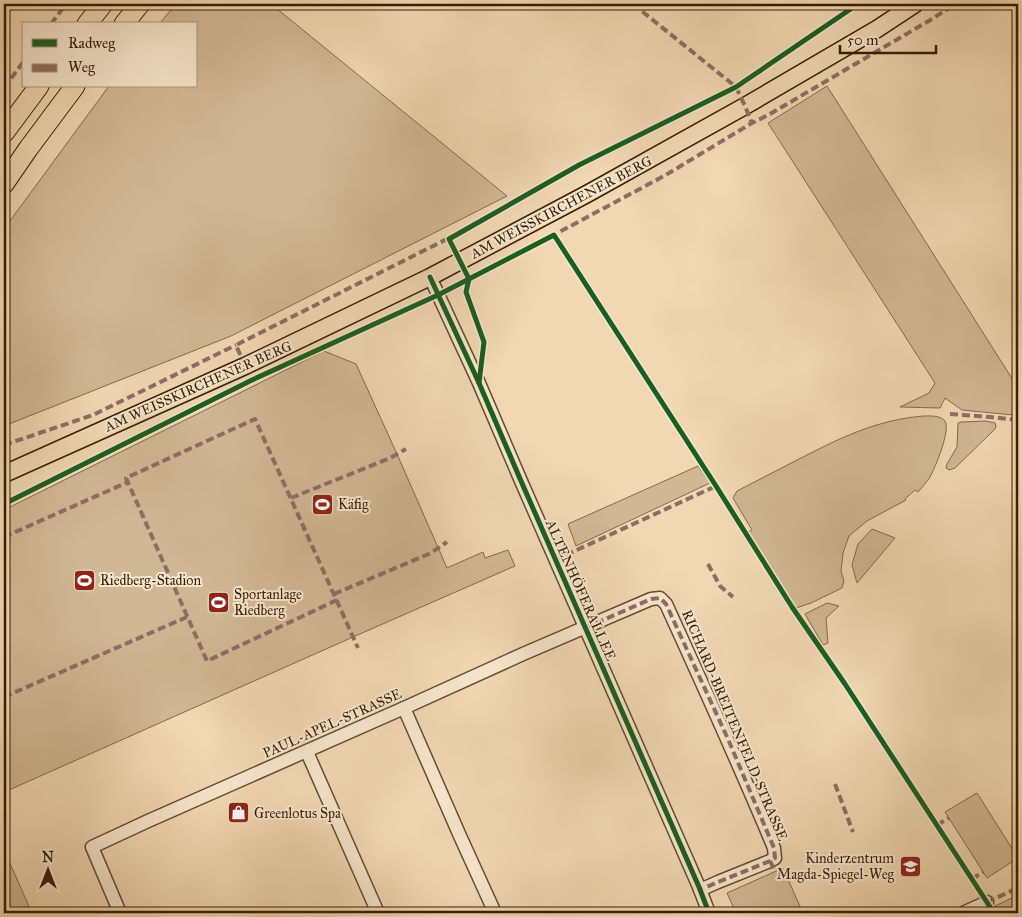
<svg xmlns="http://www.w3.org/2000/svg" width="1022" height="917" font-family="'IM FELL Great Primer',serif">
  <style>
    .green { fill: #d1b894; stroke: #846a4a }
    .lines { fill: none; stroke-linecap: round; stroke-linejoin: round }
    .minor-casing { stroke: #654c2c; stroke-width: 15 }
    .major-casing { stroke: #361d00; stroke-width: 19 }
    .highway-casing { stroke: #361d00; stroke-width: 21 }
    .minor { stroke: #f6e6cd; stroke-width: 12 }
    .major { stroke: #f1d8b2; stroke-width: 16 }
    .highway { stroke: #f1d8b2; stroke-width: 19 }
    .quiet { stroke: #8d6e63; stroke-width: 4; stroke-dasharray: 8 4; stroke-linecap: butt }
    .cycleway-casing { stroke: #f6e6cd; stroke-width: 8 }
    .cycleway { stroke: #1b5e20; stroke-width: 5 }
    .labels { text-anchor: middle; stroke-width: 4; stroke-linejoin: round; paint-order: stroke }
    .street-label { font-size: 14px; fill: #361d00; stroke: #f6e6cd }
    .poi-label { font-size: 14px; fill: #361d00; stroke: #f6e6cd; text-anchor: start }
  </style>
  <rect width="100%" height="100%" fill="#f1d8b2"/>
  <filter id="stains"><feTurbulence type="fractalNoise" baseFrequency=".004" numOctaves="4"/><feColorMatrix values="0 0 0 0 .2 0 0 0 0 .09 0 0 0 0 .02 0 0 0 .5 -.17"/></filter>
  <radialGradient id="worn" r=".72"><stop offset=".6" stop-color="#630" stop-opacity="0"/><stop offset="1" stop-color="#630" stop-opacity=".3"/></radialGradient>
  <g class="green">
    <path d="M176,4H271L507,196L231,336L4,426V229L109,86H196V24H159Z"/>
    <path d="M827,86L1018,388V411L1013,415L962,410L945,398L940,408L900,407L929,393L935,383L768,123Z"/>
    <path d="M324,351L356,364L397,454L447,568L483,552L485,558L508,550L515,566L353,637L9,790L4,778V510Z"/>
    <path d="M923,416C930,416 940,415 945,421C951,430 935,468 930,477C927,482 922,487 918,492L915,490L905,499L906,500L867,521L849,536L843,553L841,571L844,581L842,588L811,603L796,608L747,533L752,530L733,498L737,491C758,480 780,469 801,458C842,437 877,420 923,416Z"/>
    <path d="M986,421L995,423L996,426L995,429L955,468L949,470L946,468L947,464L957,447L958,423L961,422Z"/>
    <path d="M698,466L710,483L576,546L568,524Z"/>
    <path d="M872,529L895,538L857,583L852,565L858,544Z"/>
    <path d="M827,603L839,606L826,618L828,643L823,645L805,614Z"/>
    <path d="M977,793L1018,858L987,878L945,812Z"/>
    <path d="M4,850L32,913H4Z"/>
    <path d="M783,868L803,913H736L727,893Z"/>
    <path d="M1018,895V913H998L993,907Z"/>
  </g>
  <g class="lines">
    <defs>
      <g id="minor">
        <path d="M430,277L479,383L521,481L699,887L709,913"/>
        <path d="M404,708L460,836L495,913"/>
        <path d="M307,752L378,913"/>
        <path d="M120,913L92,847L148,821L404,708L523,654L651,599L660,598L666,604C703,685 740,766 774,848L775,858L770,861L718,882L700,890"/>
        <path d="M963,913L987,902"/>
      </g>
      <path id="major" d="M4,474L245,366L430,277L587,194L745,106L877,29L915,4"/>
      <g id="highway">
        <path d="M87,24L103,4"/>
        <path d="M124,24L140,4"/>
        <path d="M4,133L39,86"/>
        <path d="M4,184L28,149L75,86"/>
      </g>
    </defs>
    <use href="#minor" class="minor-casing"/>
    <use href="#major" class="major-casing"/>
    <use href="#highway" class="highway-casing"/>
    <use href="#minor" class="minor"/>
    <use href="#major" class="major"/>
    <use href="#highway" class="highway"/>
    <g class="quiet">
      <path d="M633,4L736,87L745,106L752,123"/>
      <path d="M51,24L66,4"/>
      <path d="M4,88L24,61"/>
      <path d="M550,237L664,176L752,123L770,114L932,19L955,4"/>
      <path d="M245,366L236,345L451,237"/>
      <path d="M950,414L990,417L1018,420"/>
      <path d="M4,445L93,415L236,345"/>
      <path d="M291,498L390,458L406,449"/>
      <path d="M4,537L128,482"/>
      <path d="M555,560L716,486"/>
      <path d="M708,564L720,586L733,597"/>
      <path d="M334,594L431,553L447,542"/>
      <path d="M337,600L207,661L126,478L255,419L358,648"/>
      <path d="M585,628L651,599L660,598L666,604L728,739L774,848L775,858L770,861L718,882L700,890"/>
      <path d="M4,697L187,617"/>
      <path d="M835,784L853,832"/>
      <path d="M937,825L949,818"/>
      <path d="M770,861L775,871"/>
      <path d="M972,879L983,872"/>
      <path d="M987,902L1018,888"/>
    </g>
    <defs>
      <g id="cycleway">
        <path d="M430,277L479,383L521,481L699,887L709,913"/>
        <path d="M479,383L484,342L466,292L469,279L449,239L579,165L736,87L858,4"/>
        <path d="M4,504L252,380L438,295L554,235L716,486L792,607L845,684L994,913"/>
      </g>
    </defs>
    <use href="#cycleway" class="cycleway-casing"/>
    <use href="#cycleway" class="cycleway"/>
  </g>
  <defs>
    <symbol id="stadium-square" viewBox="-11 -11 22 22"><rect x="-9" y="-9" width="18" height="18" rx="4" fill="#8f2418" stroke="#f6e6cd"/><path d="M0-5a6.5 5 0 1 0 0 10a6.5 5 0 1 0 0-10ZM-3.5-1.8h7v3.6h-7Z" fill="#fff"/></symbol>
    <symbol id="shop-square" viewBox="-11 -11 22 22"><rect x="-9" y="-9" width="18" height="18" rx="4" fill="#8f2418" stroke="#f6e6cd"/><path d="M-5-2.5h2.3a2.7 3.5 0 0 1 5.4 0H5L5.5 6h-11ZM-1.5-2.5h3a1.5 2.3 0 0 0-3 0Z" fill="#fff"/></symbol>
    <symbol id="school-square" viewBox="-11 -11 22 22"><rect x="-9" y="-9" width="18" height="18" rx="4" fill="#8f2418" stroke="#f6e6cd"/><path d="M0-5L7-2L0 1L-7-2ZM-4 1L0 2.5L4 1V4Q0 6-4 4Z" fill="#fff"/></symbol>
  </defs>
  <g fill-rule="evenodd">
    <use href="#stadium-square" x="310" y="492" width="25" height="25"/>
    <use href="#stadium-square" x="72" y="568" width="25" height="25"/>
    <use href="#stadium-square" x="206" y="590" width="25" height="25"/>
    <use href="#shop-square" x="226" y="800" width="25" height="25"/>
    <use href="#school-square" x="898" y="854" width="25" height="25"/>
  </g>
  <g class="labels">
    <g class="street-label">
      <text transform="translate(561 207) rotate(-28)" y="5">AM WEISSKIRCHENER BERG</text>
      <text transform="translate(198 386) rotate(-24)" y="5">AM WEISSKIRCHENER BERG</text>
      <text transform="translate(581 590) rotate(66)" y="5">ALTENHÖFERALLEE</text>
      <text transform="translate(332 723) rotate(-24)" y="5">PAUL-APEL-STRASSE</text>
      <text transform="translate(735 725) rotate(67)" y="5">RICHARD-BREITENFELD-STRASSE</text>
    </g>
    <g class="poi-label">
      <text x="338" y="509">Käfig</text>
      <text x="100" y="585">Riedberg-Stadion</text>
      <text x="234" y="599">Sportanlage<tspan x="234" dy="16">Riedberg</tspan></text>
      <text x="254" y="818">Greenlotus Spa</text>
      <text x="894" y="863" text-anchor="end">Kinderzentrum<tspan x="894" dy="16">Magda-Spiegel-Weg</tspan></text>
    </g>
  </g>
  <rect width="1022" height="917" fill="none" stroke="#f1d8b2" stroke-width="20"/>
  <rect x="5" y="5" width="1012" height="907" fill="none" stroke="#361d00" stroke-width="2.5"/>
  <rect x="10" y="10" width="1002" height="897" fill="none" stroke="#361d00"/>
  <rect x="22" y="22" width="175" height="65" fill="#f6e6cd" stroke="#a9967b"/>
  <rect x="32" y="39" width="25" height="8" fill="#1b5e20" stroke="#a9967b"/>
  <text x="68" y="48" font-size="15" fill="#361d00">Radweg</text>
  <rect x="32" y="64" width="25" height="8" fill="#8d6e63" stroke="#a9967b"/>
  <text x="68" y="72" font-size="15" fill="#361d00">Weg</text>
  <g transform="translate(48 870)" stroke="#f6e6cd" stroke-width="4" paint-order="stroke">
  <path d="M0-4L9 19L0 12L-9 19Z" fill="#361d00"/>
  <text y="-8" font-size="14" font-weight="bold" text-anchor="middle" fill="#361d00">N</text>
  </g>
  <path d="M840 45v8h96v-8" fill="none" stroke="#361d00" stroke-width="2.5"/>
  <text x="847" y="45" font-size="15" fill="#361d00" stroke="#f6e6cd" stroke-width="4" paint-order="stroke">50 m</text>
  <rect width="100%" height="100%" filter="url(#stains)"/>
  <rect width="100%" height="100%" fill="url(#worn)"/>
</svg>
